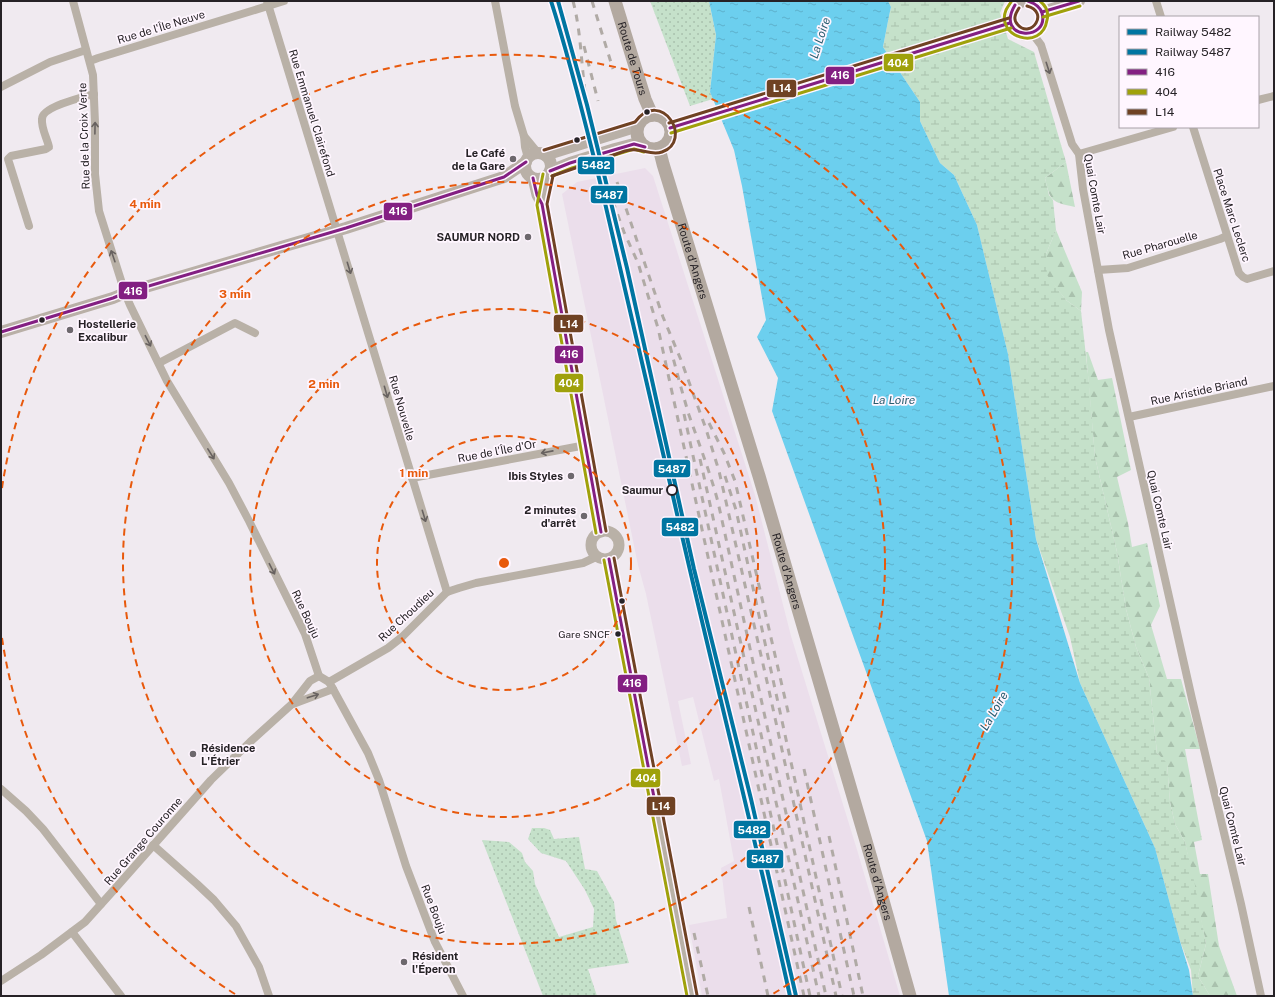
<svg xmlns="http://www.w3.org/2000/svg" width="1275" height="997" font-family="'Public Sans',sans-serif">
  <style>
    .built { fill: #ebdeeb }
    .grass { fill: url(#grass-dots) }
    .forest { fill: url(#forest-firs) }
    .wetland { fill: url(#wetland-marsh) }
    .water { fill: url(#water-ripples) }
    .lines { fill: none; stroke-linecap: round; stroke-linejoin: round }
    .minor { stroke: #b9b1a7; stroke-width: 8 }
    .tertiary { stroke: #b9b1a7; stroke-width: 11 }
    .secondary { stroke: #b9b0a7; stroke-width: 12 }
    .primary { stroke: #b3a9a0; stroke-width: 13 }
    .rail { stroke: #b0aaa5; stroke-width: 3; stroke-dasharray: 7 7; stroke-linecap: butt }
    .bus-1-casing { stroke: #fff6ff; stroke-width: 6 }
    .bus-2-casing { stroke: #fff6ff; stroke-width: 6 }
    .bus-3-casing { stroke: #fff6ff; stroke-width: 6 }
    .bus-1 { stroke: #831f82; stroke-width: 3 }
    .bus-2 { stroke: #9fa10b; stroke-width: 3 }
    .bus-3 { stroke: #6f4223; stroke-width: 3 }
    .rail-1-casing { stroke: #fff6ff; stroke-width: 7 }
    .rail-2-casing { stroke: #fff6ff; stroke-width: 7 }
    .rail-1 { stroke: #0075a1; stroke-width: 4 }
    .rail-2 { stroke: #0075a1; stroke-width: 4 }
    .oneway { stroke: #686260 }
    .ring { fill: none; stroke: #e8590c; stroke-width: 2; stroke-dasharray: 7 5 }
    .bus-dot { fill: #262226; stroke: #fff6ff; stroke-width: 1.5 }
    .poi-dot { fill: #6d686d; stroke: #fff6ff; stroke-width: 1.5 }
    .stop-dot { fill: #fff6ff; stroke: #262226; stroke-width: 2 }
    .labels { text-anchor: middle; stroke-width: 3.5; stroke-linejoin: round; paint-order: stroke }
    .bus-label { font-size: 10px; fill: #262226; stroke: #fff6ff; text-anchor: end }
    .street-label { font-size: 11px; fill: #262226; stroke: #fff6ff }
    .poi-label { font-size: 11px; font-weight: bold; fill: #262226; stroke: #fff6ff; text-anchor: end }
    .stop-label { font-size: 11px; font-weight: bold; fill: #262226; stroke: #fff6ff; text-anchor: end }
    .water-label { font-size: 12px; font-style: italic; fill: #275d6f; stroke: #fff6ff }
    .centre { fill: #e8590c; stroke: #fff6ff; stroke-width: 2 }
    .ring-label { font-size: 12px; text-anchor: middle; font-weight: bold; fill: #e8590c; stroke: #fff6ff; stroke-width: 3.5; stroke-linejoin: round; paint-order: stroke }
    .line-badge { stroke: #fff6ff; stroke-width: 1.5 }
    .badge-label { font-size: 11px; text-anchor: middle; font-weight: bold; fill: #fff }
  </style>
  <defs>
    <pattern id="grass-dots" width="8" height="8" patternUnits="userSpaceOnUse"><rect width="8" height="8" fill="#c5e1ca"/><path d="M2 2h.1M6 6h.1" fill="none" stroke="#a9c1ad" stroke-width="1.8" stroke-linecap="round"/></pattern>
    <pattern id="forest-firs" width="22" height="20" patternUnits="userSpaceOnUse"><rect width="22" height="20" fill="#c5e1ca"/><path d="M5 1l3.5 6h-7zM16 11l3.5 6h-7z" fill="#a9c1ad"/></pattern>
    <pattern id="wetland-marsh" width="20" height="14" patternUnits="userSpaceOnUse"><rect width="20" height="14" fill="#c5e1ca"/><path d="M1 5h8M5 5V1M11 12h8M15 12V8" fill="none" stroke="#a9c1ad"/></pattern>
    <pattern id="water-ripples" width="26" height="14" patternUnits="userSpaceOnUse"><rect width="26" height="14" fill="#6ccfee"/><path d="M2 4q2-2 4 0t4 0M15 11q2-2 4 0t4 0" fill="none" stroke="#5db1cc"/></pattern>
  </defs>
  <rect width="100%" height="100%" fill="#f0eaf0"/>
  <path class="built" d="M645,168L653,176L755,495L791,636L858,853L900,996H702L689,925L727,918L721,868L734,861L719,779L714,781L693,697L678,701L691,764L682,766L646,594L638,565L562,194L577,182Z"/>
  <g class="grass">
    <path d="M650,1H709L716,35L710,92L713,99L690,106Z"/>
    <path d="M532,828H544L550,830L554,839L579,837L585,869L597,871L614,902L616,920L629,963L588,969L597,996H543L482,840L509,842L522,853L525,862L533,871L535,884L559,937L593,927L594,909L585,890L566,861L541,853L528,839Z"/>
  </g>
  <g class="forest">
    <path d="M1066,162L1075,207C1051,202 1050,201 1045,178Z"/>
    <path d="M1056,230L1082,292L1081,311L1066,300L1046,275V254Z"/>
    <path d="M1086,352H1088L1098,380L1112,378L1131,470L1117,477L1128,523L1132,547L1147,543L1160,606L1151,625L1167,679H1181L1200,749H1185L1202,840L1194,842L1200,874H1208L1219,946L1237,996H1210L1198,976L1206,944L1185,842L1175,824L1170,802L1167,764L1157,753L1149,678L1136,647L1126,609L1117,552L1095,457Z"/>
  </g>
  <path class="wetland" d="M888,1H1005L1000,13L1008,39L1034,52L1066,162L1045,178L1049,195L1053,200L1056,230L1046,254L1047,275L1066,300L1081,311L1089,383L1095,457L1117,552L1126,609L1136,647L1149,678L1157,753L1167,763L1170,802L1175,824L1185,842L1195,885L1206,944L1198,976L1210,996H1193L1191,970L1180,941L1155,848L1080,683L1070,637L1036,539L1008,354L977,225L954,175L940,163L920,121V102L883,47L889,16L891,7Z"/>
  <path class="water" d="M709,1H888L891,7L889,16L883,47L920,102V121L940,163L954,175L977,225L1008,354L1036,539L1080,683L1155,848L1180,941L1189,970L1193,996H949L927,841L772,411L778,378L757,337L766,320L742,186L734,150L710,92L716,35Z"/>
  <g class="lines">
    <g class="minor">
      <path d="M73,1L93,75L95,123V174L99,211L125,293L130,305L167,381L229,483L249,521L305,634L319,676L329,682L333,689L368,753L379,780L406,866L435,942L463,996"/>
      <path d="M267,1L447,592"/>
      <path d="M495,1L515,106L524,136L525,147L528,158"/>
      <path d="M1156,1L1161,17"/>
      <path d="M1032,33L1041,45L1072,144L1079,154L1083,189L1109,330L1192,699L1241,904L1261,996"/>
      <path d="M90,61L98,58L284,1"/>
      <path d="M1,87L50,62L86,50"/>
      <path d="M1258,100L1274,96"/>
      <path d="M1193,127L1239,273L1243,277L1247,279L1274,271"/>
      <path d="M524,136L538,153"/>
      <path d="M1079,154L1173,127"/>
      <path d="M29,226L8,159L11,156L46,149L49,147C47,138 41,128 42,119C42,107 83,97 94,94"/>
      <path d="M1098,270L1128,268L1220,239L1227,236"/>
      <path d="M159,363L235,323L255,333"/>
      <path d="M1129,417L1274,386"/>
      <path d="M412,478L586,445"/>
      <path d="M329,682L388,648L402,637L447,592L459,588L476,583L583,563L596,557"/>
      <path d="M293,704L333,689"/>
      <path d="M1,789L26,811L43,829L101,904"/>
      <path d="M153,845L197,884L214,900L236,926L259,967L269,996"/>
      <path d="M72,932L121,996"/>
      <path d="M1,981L41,955L85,922L112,892L211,780L250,742L292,704L310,681L319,676"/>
    </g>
    <g class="tertiary">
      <path d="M533,178L537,195L542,204L601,532"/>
      <path d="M542,204L545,193L548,175"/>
      <circle cx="605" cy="545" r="14"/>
      <path d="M609,559L692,996"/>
    </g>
    <g class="secondary">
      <path d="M1024,1C1012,3 1005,17 1013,27C1032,53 1060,5 1028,1"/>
      <path d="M1042,12L1079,1"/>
      <path d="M670,128L688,123L1010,23"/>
      <circle cx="538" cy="166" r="13"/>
      <path d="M545,155L638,126"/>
      <path d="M550,171L570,163L615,149L634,144L645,147"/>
      <path d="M1,332L113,298L125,293L346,228L504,177L526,162"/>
    </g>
    <g class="primary">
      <path id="s1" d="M615,1L645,99L652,115"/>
      <circle cx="654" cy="132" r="17"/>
      <path id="s2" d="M659,148L663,164L759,476L871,858L910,996"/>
    </g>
    <g class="rail">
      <path d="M573,1C582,35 581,71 587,105"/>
      <path d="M592,1L613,69"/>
      <path d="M584,46L598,101"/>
      <path d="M617,182L663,317L681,360L706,429L719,471L768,686L836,996"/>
      <path d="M608,188L624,232L638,263L658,328L804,996"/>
      <path d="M670,346C676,369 682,392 689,415C699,444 710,472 718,502L826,996"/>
      <path d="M684,414L810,996"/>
      <path d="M709,423L724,453L735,481L789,716"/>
      <path d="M700,459L819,996"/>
      <path d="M725,476L736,510L842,996"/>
      <path d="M804,769L854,996"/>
      <path d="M829,836L863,996"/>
      <path d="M749,907L768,996"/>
      <path d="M694,933L708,996"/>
    </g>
    <defs>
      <g id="bus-1">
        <path d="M1015,5C994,40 1050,42 1042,13C1040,6 1034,3 1028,1"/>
        <path d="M1042,12L1079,1"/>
        <path d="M670,128L1010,23"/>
        <path d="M550,171L570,163L634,144L645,147"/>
        <path d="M533,178L537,195L542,204L601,532"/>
        <path d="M1,332L113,298L125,293L346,228L504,177L526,162"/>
        <path d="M609,559L656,808"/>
      </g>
      <g id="bus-2">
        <path d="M1011,2C1009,5 1007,8 1006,10C995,37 1042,52 1047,20C1049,13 1046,6 1040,1"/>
        <path d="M1043,17L1080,6"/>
        <path d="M671,133L1011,28"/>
        <path d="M543,174L537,205L596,533"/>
        <path d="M552,176L572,168L634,149L644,152"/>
        <path d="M604,560L687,996"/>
      </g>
      <g id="bus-3">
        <path d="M1019,8C1016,13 1012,19 1018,25C1031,39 1050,12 1027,6"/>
        <path d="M669,123L1009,18"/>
        <path d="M544,150L635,122C662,87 694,141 662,152C653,155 646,151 637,150C633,149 629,150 625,151L552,176"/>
        <path d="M553,176L547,204L606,531"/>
        <path d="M614,558L697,995"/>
      </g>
    </defs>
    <use href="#bus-1" class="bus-1-casing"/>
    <use href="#bus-2" class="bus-2-casing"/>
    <use href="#bus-3" class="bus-3-casing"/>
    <use href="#bus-1" class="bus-1"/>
    <use href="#bus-2" class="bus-2"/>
    <use href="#bus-3" class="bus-3"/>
    <defs>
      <path id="rail-1" d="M551,1C571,63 586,126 602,190C627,295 651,400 675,505C712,669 754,832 790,996"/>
      <path id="rail-2" d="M558,1L587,105L627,268L694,569L751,799L796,996"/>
    </defs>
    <use href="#rail-1" class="rail-1-casing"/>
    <use href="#rail-2" class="rail-2-casing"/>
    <use href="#rail-1" class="rail-1"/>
    <use href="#rail-2" class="rail-2"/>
  </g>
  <defs><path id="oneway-shaft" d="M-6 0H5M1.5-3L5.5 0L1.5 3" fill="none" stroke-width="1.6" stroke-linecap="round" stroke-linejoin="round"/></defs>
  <g class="oneway">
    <use href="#oneway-shaft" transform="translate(1048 68) rotate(72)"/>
    <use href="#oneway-shaft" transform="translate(95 128) rotate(-89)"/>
    <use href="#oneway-shaft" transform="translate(113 256) rotate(-109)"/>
    <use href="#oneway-shaft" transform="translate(349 268) rotate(73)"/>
    <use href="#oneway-shaft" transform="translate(148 341) rotate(63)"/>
    <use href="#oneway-shaft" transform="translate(386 392) rotate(74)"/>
    <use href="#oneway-shaft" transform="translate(547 452) rotate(169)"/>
    <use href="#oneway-shaft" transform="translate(211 454) rotate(58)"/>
    <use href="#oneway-shaft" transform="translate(424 516) rotate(73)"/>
    <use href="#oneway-shaft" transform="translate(272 569) rotate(63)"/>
    <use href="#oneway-shaft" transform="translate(313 696) rotate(-18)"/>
  </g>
  <g class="ring">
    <circle cx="504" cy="563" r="127"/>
    <circle cx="504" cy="563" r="254"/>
    <circle cx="504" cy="563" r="381"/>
    <path d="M235 994A508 508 0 0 1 2 638M2 488A508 508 0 1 1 773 994"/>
  </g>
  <g class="bus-dot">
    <circle cx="647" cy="112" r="3.5"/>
    <circle cx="577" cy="140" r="3.5"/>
    <circle cx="42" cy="320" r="3.5"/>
    <circle cx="622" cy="601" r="3.5"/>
    <circle cx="618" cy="634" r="3.5"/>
  </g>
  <g class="poi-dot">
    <circle cx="513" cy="159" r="4"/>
    <circle cx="528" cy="237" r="4"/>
    <circle cx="70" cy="330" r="4"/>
    <circle cx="571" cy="476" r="4"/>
    <circle cx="584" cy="516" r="4"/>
    <circle cx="193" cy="754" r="4"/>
    <circle cx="404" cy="962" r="4"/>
  </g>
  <circle class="stop-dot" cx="672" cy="490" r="5"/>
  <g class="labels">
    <g class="bus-label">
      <text x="610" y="638">Gare SNCF</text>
    </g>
    <g class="street-label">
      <text transform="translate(161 27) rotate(-17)" y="4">Rue de l'Île Neuve</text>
      <text dy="4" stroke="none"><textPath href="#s1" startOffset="60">Route de Tours</textPath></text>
      <text transform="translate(312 113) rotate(73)" y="4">Rue Emmanuel Clairefond</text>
      <text transform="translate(84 136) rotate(-92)" y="4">Rue de la Croix Verte</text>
      <text transform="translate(1095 194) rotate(80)" y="4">Quai Comte Lair</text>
      <text transform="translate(1232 215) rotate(72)" y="4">Place Marc Leclerc</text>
      <text transform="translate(1160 245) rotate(-16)" y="4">Rue Pharouelle</text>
      <text dy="4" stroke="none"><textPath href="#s2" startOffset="118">Route d'Angers</textPath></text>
      <text transform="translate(1199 391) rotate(-12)" y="4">Rue Aristide Briand</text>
      <text transform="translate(402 408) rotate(74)" y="4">Rue Nouvelle</text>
      <text transform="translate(497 451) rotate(-11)" y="4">Rue de l'Île d'Or</text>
      <text transform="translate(1160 510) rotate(77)" y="4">Quai Comte Lair</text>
      <text dy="4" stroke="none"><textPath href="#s2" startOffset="442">Route d'Angers</textPath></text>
      <text transform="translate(306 614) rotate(65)" y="4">Rue Bouju</text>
      <text transform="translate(406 615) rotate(-43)" y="4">Rue Choudieu</text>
      <text transform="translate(1233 826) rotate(76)" y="4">Quai Comte Lair</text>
      <text transform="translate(143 841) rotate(-49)" y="4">Rue Grange Couronne</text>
      <text dy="4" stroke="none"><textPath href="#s2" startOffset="766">Route d'Angers</textPath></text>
      <text transform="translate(434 909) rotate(69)" y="4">Rue Bouju</text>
    </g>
    <g class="poi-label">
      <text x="505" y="157">Le Café<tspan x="505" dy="13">de la Gare</tspan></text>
      <text x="520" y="241">SAUMUR NORD</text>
      <text x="78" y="328" text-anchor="start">Hostellerie<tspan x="78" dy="13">Excalibur</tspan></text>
      <text x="563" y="480">Ibis Styles</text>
      <text x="576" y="514">2 minutes<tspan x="576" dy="13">d'arrêt</tspan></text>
      <text x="201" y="752" text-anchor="start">Résidence<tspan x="201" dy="13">L'Étrier</tspan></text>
      <text x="412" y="960" text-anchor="start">Résident<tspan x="412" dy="13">l'Éperon</tspan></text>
    </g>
    <g class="stop-label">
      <text x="663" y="494">Saumur</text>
    </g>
    <g class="water-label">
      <text transform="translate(820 38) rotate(-72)" y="4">La Loire</text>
      <text x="894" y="404">La Loire</text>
      <text transform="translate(994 711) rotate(-60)" y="4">La Loire</text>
    </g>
  </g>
  <circle cx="504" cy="563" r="6" class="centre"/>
  <g class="ring-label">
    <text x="145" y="208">4 min</text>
    <text x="235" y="298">3 min</text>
    <text x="324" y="388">2 min</text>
    <text x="414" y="477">1 min</text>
  </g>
  <g class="line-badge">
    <rect x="883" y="53" width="31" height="19" rx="4" fill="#9fa10b"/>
    <rect x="825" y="66" width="30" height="19" rx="4" fill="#831f82"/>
    <rect x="766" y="79" width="31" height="19" rx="4" fill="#6f4223"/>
    <rect x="577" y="156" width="38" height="19" rx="4" fill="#0075a1"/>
    <rect x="590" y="185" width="38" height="19" rx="4" fill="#0075a1"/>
    <rect x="383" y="202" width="30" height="19" rx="4" fill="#831f82"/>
    <rect x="118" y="281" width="30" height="19" rx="4" fill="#831f82"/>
    <rect x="553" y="314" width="31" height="19" rx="4" fill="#6f4223"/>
    <rect x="554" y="345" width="30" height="19" rx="4" fill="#831f82"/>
    <rect x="554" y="373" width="30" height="20" rx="4" fill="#9fa10b"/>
    <rect x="653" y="459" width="38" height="19" rx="4" fill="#0075a1"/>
    <rect x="661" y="517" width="38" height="20" rx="4" fill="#0075a1"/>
    <rect x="617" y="674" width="31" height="19" rx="4" fill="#831f82"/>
    <rect x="630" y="768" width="31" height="20" rx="4" fill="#9fa10b"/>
    <rect x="646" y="796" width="30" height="20" rx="4" fill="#6f4223"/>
    <rect x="733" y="820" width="38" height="19" rx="4" fill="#0075a1"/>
    <rect x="746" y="849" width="38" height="20" rx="4" fill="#0075a1"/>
  </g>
  <g class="badge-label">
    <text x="898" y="67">404</text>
    <text x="840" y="79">416</text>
    <text x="782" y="92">L14</text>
    <text x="596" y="169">5482</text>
    <text x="609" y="199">5487</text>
    <text x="398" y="215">416</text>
    <text x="133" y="295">416</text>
    <text x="569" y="328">L14</text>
    <text x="569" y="358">416</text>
    <text x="569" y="387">404</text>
    <text x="672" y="473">5487</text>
    <text x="680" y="531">5482</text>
    <text x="632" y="687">416</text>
    <text x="646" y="782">404</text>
    <text x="661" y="810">L14</text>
    <text x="752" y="834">5482</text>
    <text x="765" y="863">5487</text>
  </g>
  <rect width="1275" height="997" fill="none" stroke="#262226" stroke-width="4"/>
  <rect x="1119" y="16" width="140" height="112" fill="#fff6ff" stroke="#a8a1a8"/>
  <rect x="1127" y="29" width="20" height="6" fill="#0075a1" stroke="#a8a1a8"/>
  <text x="1155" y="36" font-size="12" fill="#262226">Railway 5482</text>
  <rect x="1127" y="49" width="20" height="6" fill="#0075a1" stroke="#a8a1a8"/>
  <text x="1155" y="56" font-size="12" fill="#262226">Railway 5487</text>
  <rect x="1127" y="69" width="20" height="6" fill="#831f82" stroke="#a8a1a8"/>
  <text x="1155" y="76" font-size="12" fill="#262226">416</text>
  <rect x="1127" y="89" width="20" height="6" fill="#9fa10b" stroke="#a8a1a8"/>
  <text x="1155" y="96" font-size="12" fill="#262226">404</text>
  <rect x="1127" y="109" width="20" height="6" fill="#6f4223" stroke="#a8a1a8"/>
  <text x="1155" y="116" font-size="12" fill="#262226">L14</text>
</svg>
